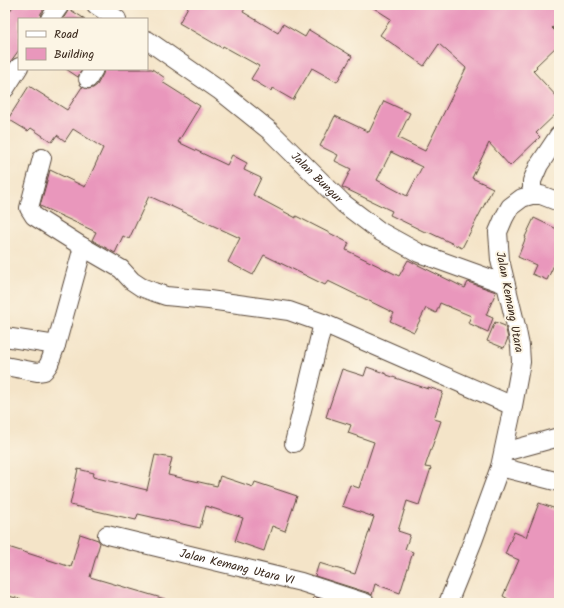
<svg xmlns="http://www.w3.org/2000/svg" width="564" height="608" font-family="Kalam,sans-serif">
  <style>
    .building { fill: #e997bc; fill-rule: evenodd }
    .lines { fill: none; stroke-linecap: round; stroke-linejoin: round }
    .minor-casing { stroke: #574638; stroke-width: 20 }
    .minor { stroke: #fff; stroke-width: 18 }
    .labels { text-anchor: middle; stroke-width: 4; stroke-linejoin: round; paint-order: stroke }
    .street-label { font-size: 12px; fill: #3b2a1e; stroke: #fcf5e5 }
  </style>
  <rect width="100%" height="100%" fill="#fcf5e5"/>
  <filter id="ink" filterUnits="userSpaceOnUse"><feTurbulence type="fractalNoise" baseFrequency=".025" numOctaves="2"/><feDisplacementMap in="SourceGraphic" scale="8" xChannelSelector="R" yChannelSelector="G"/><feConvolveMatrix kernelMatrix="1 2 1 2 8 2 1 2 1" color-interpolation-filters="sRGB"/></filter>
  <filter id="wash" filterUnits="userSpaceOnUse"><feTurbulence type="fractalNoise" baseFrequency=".012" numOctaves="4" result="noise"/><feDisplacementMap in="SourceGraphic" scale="16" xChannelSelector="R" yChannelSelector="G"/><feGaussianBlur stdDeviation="0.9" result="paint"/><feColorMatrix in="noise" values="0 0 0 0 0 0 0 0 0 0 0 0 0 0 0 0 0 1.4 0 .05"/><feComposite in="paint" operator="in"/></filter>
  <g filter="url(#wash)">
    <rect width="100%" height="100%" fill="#f4e4c8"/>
    <g id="blocks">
      <g class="building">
        <path d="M14,5H47L41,13L40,19H19V50L5,69V18Z"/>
        <path d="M189,5H247L243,12L278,33L283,24L305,37L309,30L352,56L337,82L312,68L293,100L272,88L271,91L251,79L259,66L223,46L222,48L179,23Z"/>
        <path d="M369,5H559V22L552,28L559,35V44L536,66L537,67L533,71L559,99V111L536,133L540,137L510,166L489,143L472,178L493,188L462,248L426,231L425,232L390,215L392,211L342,187L351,169L335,161L338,155L320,146L335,116L369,132L384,101L410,113L398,138L425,151L466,68L439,44L424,66L380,35L391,19ZM391,152L422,167L407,196L377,180Z"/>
        <path d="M69,9L85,19H63Z"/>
        <path d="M66,69H82L78,77Z"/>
        <path d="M104,69H152L165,78L162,82L200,106L178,142L227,165L232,155L247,163L244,170L261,178L253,195L296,218V216L349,243L346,250L399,276L408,260L465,288L468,282L496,292L486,315L493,318L488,332L468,323L471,316L440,303L436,313L426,308L414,332L390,321L394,313L328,281L325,285L264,255L253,275L228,262L240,238L149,196L129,239L123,236L115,253L92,240L96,232L40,206L50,170L85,187L103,148L73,129L65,141L57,135L52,142L31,128L28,131L8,119L29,86L67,110L82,87L88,89L93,88L97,85L103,74Z"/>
        <path d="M534,218L559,230V254L547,280L532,274L536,265L518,257L526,237H525Z"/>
        <path d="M495,322L505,326L508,338L504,348L487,341Z"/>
        <path d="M367,367L387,374V375L407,382L428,389V387L443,392L434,419L441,421L425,467L431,468L419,505L407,501L398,531L410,535L405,549L413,552L400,593L375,584L372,595L369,593L315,576L319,563L355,574L374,517L342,506L350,485L359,488L374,442L348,433L351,425L326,417L342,369L364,376Z"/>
        <path d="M155,455L172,458L168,475L217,486L220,476L253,487L255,482L297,496L285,531L272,526L264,551L235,541L243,518L206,506L200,528L138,514L136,520L70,505L78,469L94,473L93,477L147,490Z"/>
        <path d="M539,503L559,510V595L555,603H506L508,599L503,596L519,560L505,554L514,532L526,537Z"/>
        <path d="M80,534L98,540L100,543L90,577L165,599V603H34L5,595V546L71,567Z"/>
        <path d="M314,597L332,603H312Z"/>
      </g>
    </g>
  </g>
  <g filter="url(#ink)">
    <use href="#blocks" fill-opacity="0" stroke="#574638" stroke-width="1"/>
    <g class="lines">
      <defs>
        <g id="minor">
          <path d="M96,5L117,19"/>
          <path d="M50,19L60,5"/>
          <path id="s1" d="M147,40L219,90L270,131L344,204L381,232L419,253L505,284"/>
          <path d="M88,79L94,69"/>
          <path d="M5,89L19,67"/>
          <path d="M42,158L29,208L34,216L83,247L121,269L132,281L141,287L154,292L166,296L209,300L289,311L323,323L513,406"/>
          <path d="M532,195V181L539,165L559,135"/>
          <path d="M5,337L56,345"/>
          <path d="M5,366L37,372L44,371L49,364L56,345L83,247"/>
          <path d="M294,443L323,323"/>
          <path d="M504,452L559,437"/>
          <path d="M500,467L559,482"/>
          <path id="s2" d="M107,535L301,582L366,603"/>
          <path d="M448,603L473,541L500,467L513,406L521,362L520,346L516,326L500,260L498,232L504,218L510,207L522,198L532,195H541L559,202"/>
        </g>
      </defs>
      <use href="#minor" class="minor-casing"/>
      <use href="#minor" class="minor"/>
    </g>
  </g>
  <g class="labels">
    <g class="street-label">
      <text dy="4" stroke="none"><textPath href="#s1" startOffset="219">Jalan Bungur</textPath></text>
      <text transform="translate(510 302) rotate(79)" y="4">Jalan Kemang Utara</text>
      <text dy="4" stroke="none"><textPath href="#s2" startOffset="134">Jalan Kemang Utara VI</textPath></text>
    </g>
  </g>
  <rect width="564" height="608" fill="none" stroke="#fcf5e5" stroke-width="20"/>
  <rect x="18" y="18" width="130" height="52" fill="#fcf5e5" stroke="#afa495"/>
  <rect x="26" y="31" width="20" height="6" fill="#ffffff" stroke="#afa495"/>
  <text x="54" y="38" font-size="12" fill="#3b2a1e">Road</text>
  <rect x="26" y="48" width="20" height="12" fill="#e997bc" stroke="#afa495"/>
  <text x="54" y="58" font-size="12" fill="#3b2a1e">Building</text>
</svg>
